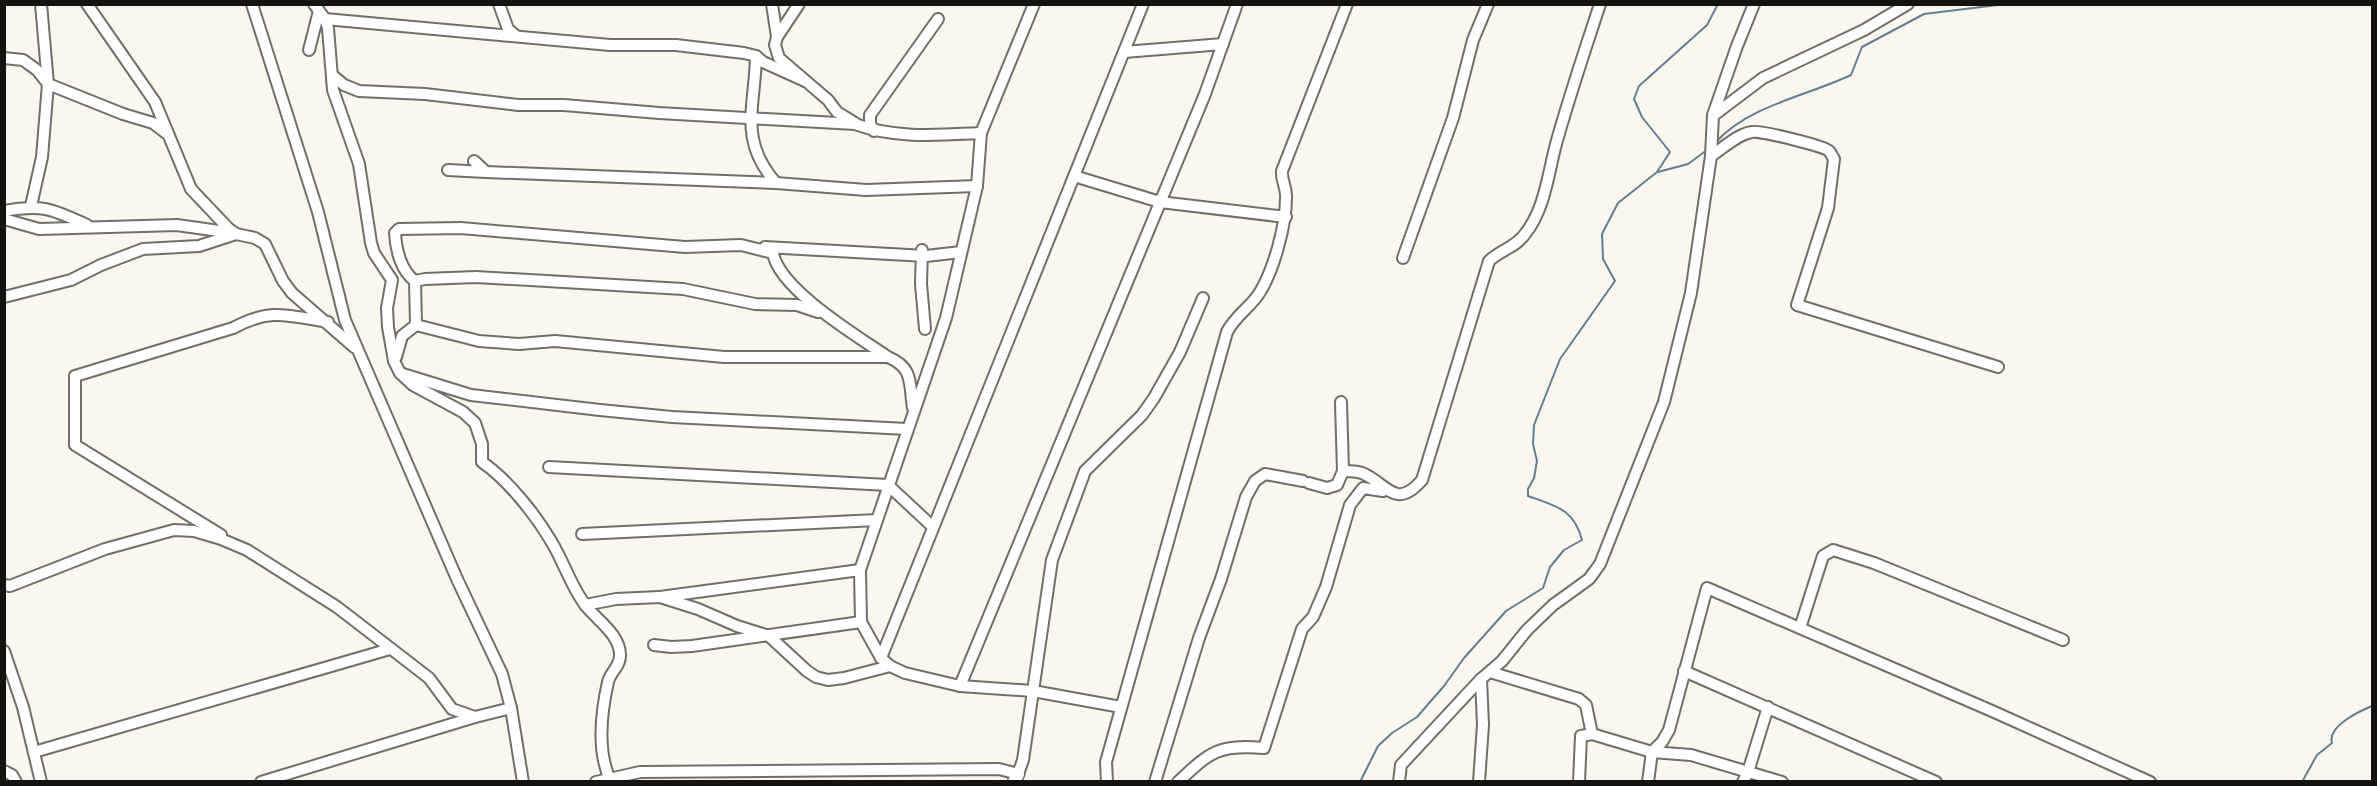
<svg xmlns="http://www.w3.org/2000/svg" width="2377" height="786" font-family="Rubik,sans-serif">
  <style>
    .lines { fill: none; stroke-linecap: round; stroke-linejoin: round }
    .stream { stroke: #627e94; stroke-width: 2 }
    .minor-casing { stroke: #726f68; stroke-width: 14 }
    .tertiary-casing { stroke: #726f68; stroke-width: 15 }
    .minor { stroke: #fff; stroke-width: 10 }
    .tertiary { stroke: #fff; stroke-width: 12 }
  </style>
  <rect width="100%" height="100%" fill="#fbf7ef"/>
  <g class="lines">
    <g class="stream">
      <path d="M1716,142C1750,105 1807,96 1851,75L1862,47L1924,14L2006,4"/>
      <path d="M1658,172L1688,164L1707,150"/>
      <path d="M1360,782L1378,746L1392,733L1417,717L1444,686L1464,658L1506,611L1543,588L1550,567L1564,550L1582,540C1574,509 1556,506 1528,496V489L1534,478L1537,461L1533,444L1534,425L1560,359L1615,281L1603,259L1602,234L1618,203L1657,172L1670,152L1642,117L1634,99L1639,86L1707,25L1718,4"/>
      <path d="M2302,782L2317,755L2332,743C2327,726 2360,711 2372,706"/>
    </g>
    <defs>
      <g id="minor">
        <path d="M87,4L155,102L191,189L228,228L236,234L255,238L265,244L283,281L292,293L354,347"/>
        <path d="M252,4L318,212L345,320L457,579L502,674L511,708L523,782"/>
        <path d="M314,4L325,19L328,28L333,90L359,164L371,243L374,253L392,280L387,308L388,327L394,361L400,373L413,385L463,412L475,423L482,444V462C508,480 535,514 551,541C564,562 571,587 586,606C598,621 619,634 620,654C621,666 610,672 608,682C601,713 597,753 611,782"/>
        <path d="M499,4L508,29L516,36"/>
        <path d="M772,4L777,37L775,45L779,58L828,100L837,112L855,123"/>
        <path d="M1034,4L981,133L977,186L946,318L860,570L861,622L881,658L890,666L905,673L960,686L1033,691L1121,707"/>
        <path d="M325,19L610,45H676L744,53L756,56L763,62L805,81"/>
        <path d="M777,37L799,4"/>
        <path d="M309,50L319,11"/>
        <path d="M1124,52L1223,44"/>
        <path d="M756,56C755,107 738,140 776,183"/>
        <path d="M4,58L23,60L37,70L48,84L123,114L153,123L166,133"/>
        <path d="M332,75L344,85L359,91L425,94L518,105H564L659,113L855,124C895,139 939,135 981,133"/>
        <path d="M1714,115L1763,78L1864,30L1908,4"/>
        <path d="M874,131L870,124V115L938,19"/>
        <path d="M1711,156C1723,148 1738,134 1752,132C1759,130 1824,146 1829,151C1831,153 1832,156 1834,159L1828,208L1797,305L1998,367"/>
        <path d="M474,161L486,172L776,183L866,190L977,186"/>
        <path d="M448,170L486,172"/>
        <path d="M1074,176L1160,202L1286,217"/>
        <path d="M31,206L42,157L48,84L41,4"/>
        <path d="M4,211C43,204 52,209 87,225"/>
        <path d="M4,219L39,229L177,225L233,233"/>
        <path d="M765,247L926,256L961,252"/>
        <path d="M922,250L921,284L925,329"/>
        <path d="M1403,258L1453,118L1473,40L1488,4"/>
        <path d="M415,281L425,279L476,277L683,289L755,304L797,305L818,312"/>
        <path d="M4,297L71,280L101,265L143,249L199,246L236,234"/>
        <path d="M416,325L479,341L519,344L555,341L724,357H886"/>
        <path d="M396,357L402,336L416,325L415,281C401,271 396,250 395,233L399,229L461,228L685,247L741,245L773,253C779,289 857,336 888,357C914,368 909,383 913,408"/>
        <path d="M403,374L471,395L600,410L672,417L907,429"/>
        <path d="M1341,402L1343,471"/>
        <path d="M549,467L888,485L933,527"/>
        <path d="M1309,483L1327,488L1337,485L1343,471C1349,471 1356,471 1362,473C1387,483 1395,511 1422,480L1489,261C1500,250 1515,248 1525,234C1545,209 1548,174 1556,144C1569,97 1585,50 1600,4"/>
        <path d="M582,534L877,520"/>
        <path d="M221,535L75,445V376L233,328C272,307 288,316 328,322"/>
        <path d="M4,585L10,586L105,549L174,530L194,531L221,539L247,550L337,607L429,678L452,709L475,717"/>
        <path d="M660,597L860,570"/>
        <path d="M585,605L616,599L660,597L698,609L737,626L769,636L807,671L816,677L828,680L844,678L890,666"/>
        <path d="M1800,628L1823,556L1833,550L1874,563L2063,640"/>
        <path d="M654,645L671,647L692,646L861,622"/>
        <path d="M4,651L23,707L41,782"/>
        <path d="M881,658L1143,4"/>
        <path d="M1684,671L1936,782"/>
        <path d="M1490,672L1579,699L1586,705L1592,734"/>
        <path d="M960,686L1205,94L1237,4"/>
        <path d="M34,752L390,649"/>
        <path d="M4,771L12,775L16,782"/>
        <path d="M261,782L475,717L511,708"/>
        <path d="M596,782L640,772L999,769L1018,774L1023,760L1052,560L1078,490L1085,471L1142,415L1154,398L1180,352L1203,298"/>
        <path d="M1107,782L1106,762L1227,332C1235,316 1251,307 1260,292C1274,269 1286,225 1286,198C1287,188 1281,181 1282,171L1347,4"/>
        <path d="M1155,782L1199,638L1221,579L1246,497L1255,481L1265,474L1303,481"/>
        <path d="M1178,782C1210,752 1218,744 1264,748L1302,629L1313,617L1326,587L1350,505L1363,488L1383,491"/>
        <path d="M1399,782L1401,765L1481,679L1502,661L1527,630L1553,605L1589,579L1600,564L1664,402L1691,293L1711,156L1713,115L1737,46L1754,4"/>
        <path d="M1479,782L1483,725L1481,679"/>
        <path d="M1579,782L1581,736L1592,734L1652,752L1691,755L1782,782"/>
        <path d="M1648,782L1652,752L1662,742L1669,730L1707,588L1992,711L2150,782"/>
        <path d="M1743,782L1748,772L1768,707"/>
      </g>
      <path id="tertiary" d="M1014,782L1018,774"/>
    </defs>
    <use href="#minor" class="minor-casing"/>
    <use href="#tertiary" class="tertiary-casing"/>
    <use href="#minor" class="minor"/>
    <use href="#tertiary" class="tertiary"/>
  </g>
  <rect width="2377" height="786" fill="none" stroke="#141310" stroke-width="12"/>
</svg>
